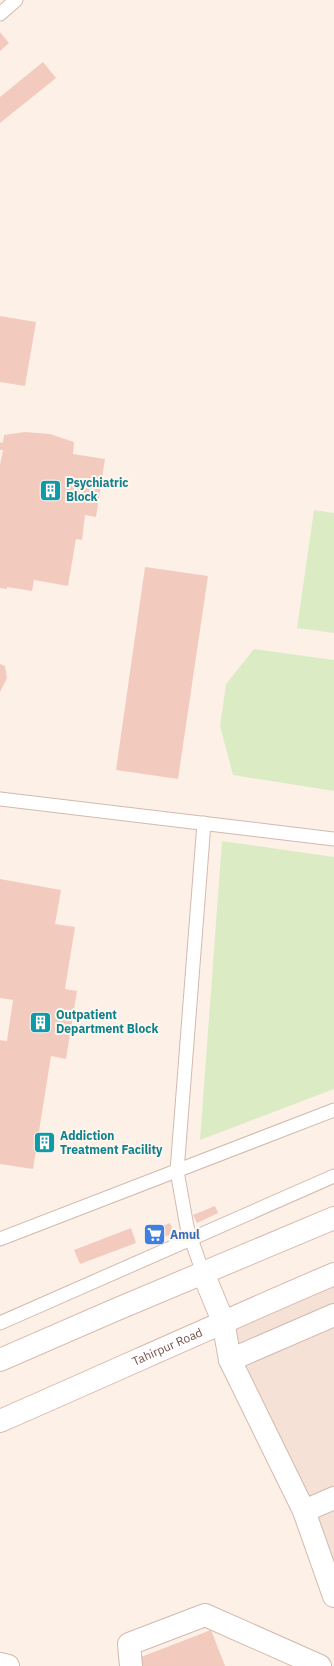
<svg xmlns="http://www.w3.org/2000/svg" width="334" height="1666" font-family="'IBM Plex Sans',sans-serif">
  <style>
    .residential { fill: #f5e1d5 }
    .green { fill: #dbecc5 }
    .building { fill: #f3cabe }
    .lines { fill: none; stroke-linecap: round; stroke-linejoin: round }
    .lane-casing { stroke: #d2b9af; stroke-width: 15 }
    .street-casing { stroke: #d2b9af; stroke-width: 24 }
    .secondary-casing { stroke: #d8b9af; stroke-width: 24 }
    .lane { stroke: #fff; stroke-width: 13 }
    .street { stroke: #fff; stroke-width: 22 }
    .secondary { stroke: #fff; stroke-width: 22 }
    .labels { text-anchor: middle; stroke-width: 4; stroke-linejoin: round; paint-order: stroke }
    .culture-label { font-size: 12px; font-weight: bold; fill: #0d838f; stroke: #fff6ee; text-anchor: start }
    .shop-label { font-size: 12px; font-weight: bold; fill: #366cbe; stroke: #fff6ee; text-anchor: start }
    .street-label { font-size: 12px; fill: #78524a; stroke: #fff6ee }
  </style>
  <rect width="100%" height="100%" fill="#fdf1e7"/>
  <path class="residential" d="M334,1274V1587L223,1321Z"/>
  <g class="green">
    <path d="M314,510L334,513V633L297,628Z"/>
    <path d="M254,649L334,660V791L233,775L220,726L226,684Z"/>
    <path d="M222,841L334,857V1089L200,1140Z"/>
  </g>
  <g class="building">
    <path d="M0,32L9,43L0,51Z"/>
    <path d="M43,62L56,78L0,123V97Z"/>
    <path d="M0,316L36,322L25,386L0,382Z"/>
    <path d="M25,432L50,434L74,442L73,454L105,459L96,517L85,515L82,540L76,539L68,586L34,580L32,591L7,587V589L0,588V465L3,450H0V442L3,443L4,435Z"/>
    <path d="M145,567L208,576L178,779L116,770Z"/>
    <path d="M0,664L5,666L7,678L0,692Z"/>
    <path d="M0,879L61,890L55,924L75,927L65,989L77,991L66,1059L51,1056L33,1169L0,1164V1040L7,1041L13,1000L0,998Z"/>
    <path d="M41,1133L49,1134L45,1153L38,1152Z"/>
    <path d="M215,1206L218,1213L197,1223L193,1215Z"/>
    <path d="M170,1223L174,1233L152,1242L148,1232Z"/>
    <path d="M131,1228L136,1243L80,1264L74,1250Z"/>
    <path d="M211,1630L225,1666H139L136,1659Z"/>
  </g>
  <g class="lines">
    <defs>
      <g id="lane">
        <path d="M0,14L16,0"/>
        <path d="M0,799L334,839"/>
        <path d="M0,1239L334,1110"/>
        <path d="M203,1273L187,1227L177,1171L204,823"/>
        <path d="M0,1323L334,1176"/>
      </g>
      <g id="street">
        <path d="M223,1321L230,1360L304,1511L334,1596"/>
        <path d="M230,1360L334,1315"/>
        <path d="M304,1511L334,1498"/>
        <path d="M0,1664L8,1666"/>
        <path d="M131,1666L129,1644L205,1615L320,1666"/>
      </g>
      <g id="secondary">
        <path d="M203,1273L223,1321"/>
        <path d="M0,1360L115,1310L334,1218"/>
        <path id="s1" d="M0,1421C112,1372 222,1322 334,1274"/>
      </g>
    </defs>
    <use href="#lane" class="lane-casing"/>
    <use href="#street" class="street-casing"/>
    <use href="#secondary" class="secondary-casing"/>
    <use href="#lane" class="lane"/>
    <use href="#street" class="street"/>
    <use href="#secondary" class="secondary"/>
  </g>
  <defs>
    <symbol id="building-square" viewBox="-11 -11 22 22"><rect x="-9" y="-9" width="18" height="18" rx="4" fill="#0f9aa8" stroke="#fff6ee"/><path d="M-4-6H4V6H1V3H-1V6H-4ZM-2.5-4.3h1.7v1.8h-1.7ZM.8-4.3h1.7v1.8H.8ZM-2.5-1h1.7V.8h-1.7ZM.8-1h1.7V.8H.8Z" fill="#fff"/></symbol>
    <symbol id="supermarket-square" viewBox="-11 -11 22 22"><rect x="-9" y="-9" width="18" height="18" rx="4" fill="#3f7fe0" stroke="#fff6ee"/><path d="M-6-5.5h2.5l.6 2H6L4.5 2H-2.5L-4.4-4H-6ZM-1.5 3.2a1.3 1.3 0 1 0 .1 0ZM3 3.2a1.3 1.3 0 1 0 .1 0Z" fill="#fff"/></symbol>
  </defs>
  <g fill-rule="evenodd">
    <use href="#building-square" x="38" y="478" width="25" height="25"/>
    <use href="#building-square" x="28" y="1010" width="25" height="25"/>
    <use href="#building-square" x="32" y="1130" width="25" height="25"/>
    <use href="#supermarket-square" x="142" y="1222" width="25" height="25"/>
  </g>
  <g class="labels">
    <g class="culture-label">
      <text x="66" y="487">Psychiatric<tspan x="66" dy="14">Block</tspan></text>
      <text x="56" y="1019">Outpatient<tspan x="56" dy="14">Department Block</tspan></text>
      <text x="60" y="1140">Addiction<tspan x="60" dy="14">Treatment Facility</tspan></text>
    </g>
    <g class="shop-label">
      <text x="170" y="1239">Amul</text>
    </g>
    <g class="street-label">
      <text dy="4" stroke="none"><textPath href="#s1" startOffset="183">Tahirpur Road</textPath></text>
    </g>
  </g>
</svg>
